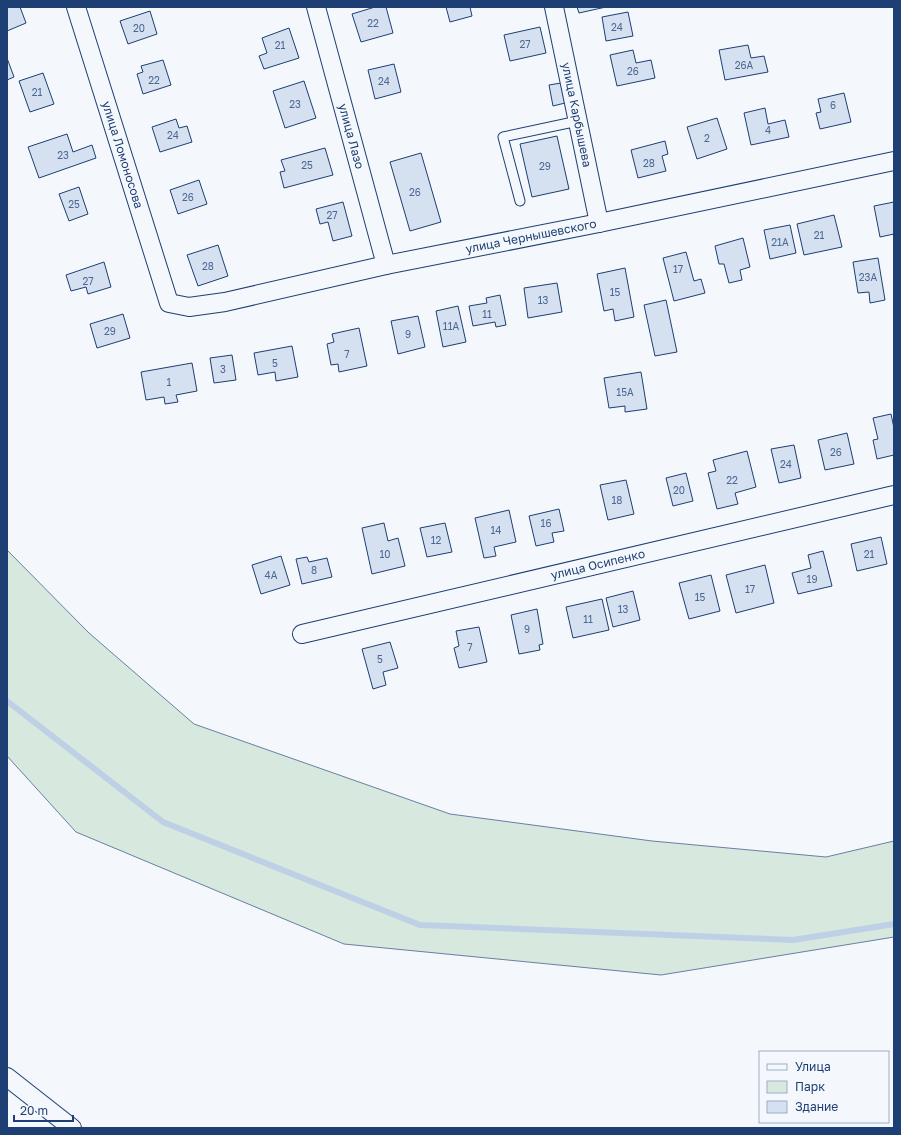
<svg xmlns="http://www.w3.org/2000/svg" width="901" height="1135" font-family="'Golos Text',sans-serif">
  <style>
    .green { fill: #d7e8df; stroke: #687fa3 }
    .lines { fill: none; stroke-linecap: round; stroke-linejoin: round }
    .stream { stroke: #bed0e5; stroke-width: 6 }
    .building { fill: #d5e0f0; stroke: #1d3f73 }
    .lane-casing { stroke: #1d3f73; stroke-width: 11 }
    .street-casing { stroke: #1d3f73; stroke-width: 20 }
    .lane { stroke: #f4f7fb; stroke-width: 9 }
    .street { stroke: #f4f7fb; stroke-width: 18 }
    .labels { text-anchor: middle; stroke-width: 3; stroke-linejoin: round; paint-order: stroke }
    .number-label { font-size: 10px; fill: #4b6792 }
    .street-label { font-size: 12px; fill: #1d3f73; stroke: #f4f7fb }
  </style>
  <rect width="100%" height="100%" fill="#f4f7fb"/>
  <path class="green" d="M7,550L89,633L194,724L450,814L652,841L826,857L894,841V937L661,975L344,944L76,832L7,756Z"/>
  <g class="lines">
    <path class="stream" d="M7,701L163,822L420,925L793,940L894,924"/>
  </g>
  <g class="building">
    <path d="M7,7H20L26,23L7,31Z"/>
    <path d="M375,7H386L393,33L361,42L352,14Z"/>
    <path d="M446,7H470L472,16L450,22Z"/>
    <path d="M577,7H606L579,13Z"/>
    <path d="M150,11L157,34L128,44L120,21Z"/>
    <path d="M628,12L633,36L606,41L602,17Z"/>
    <path d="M540,27L546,53L510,61L504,35Z"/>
    <path d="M289,28L299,58L264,69L259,56L267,53L262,38Z"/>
    <path d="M748,45L751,58L764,56L768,72L725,80L719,50Z"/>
    <path d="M633,50L636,63L651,60L655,78L617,86L610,55Z"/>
    <path d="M7,58L14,77L7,80Z"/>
    <path d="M163,60L171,85L143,94L137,74L143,72L141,66Z"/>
    <path d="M394,64L401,92L375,99L368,70Z"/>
    <path d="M43,73L54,104L30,112L19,81Z"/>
    <path d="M304,81L316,118L285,128L273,91Z"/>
    <path d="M561,83L565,103L553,106L549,85Z"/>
    <path d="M844,93L851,122L820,129L816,113L821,112L818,99Z"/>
    <path d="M765,108L768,124L785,120L789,137L751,145L744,113Z"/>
    <path d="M717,118L727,149L697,159L687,127Z"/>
    <path d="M176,119L179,128L187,126L192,142L160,152L152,127Z"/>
    <path d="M67,134L73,152L92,145L96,158L39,178L28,147Z"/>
    <path d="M557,136L569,189L532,197L520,144Z"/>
    <path d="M665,141L668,154L662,156L666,171L638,178L631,150Z"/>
    <path d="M325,148L333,175L284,188L280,172L285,171L281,160Z"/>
    <path d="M421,153L441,222L410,231L390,162Z"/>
    <path d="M199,180L207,204L178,214L170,190Z"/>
    <path d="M79,187L88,214L69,221L59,194Z"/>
    <path d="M343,202L352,236L333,241L328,222L320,224L316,209Z"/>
    <path d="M894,202V234L880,237L874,206Z"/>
    <path d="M834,215L842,247L804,255L797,224Z"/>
    <path d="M790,225L796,253L770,259L764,230Z"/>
    <path d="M743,238L750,267L740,270L742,280L729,283L724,264H719L715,246Z"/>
    <path d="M218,245L228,276L198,286L187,255Z"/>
    <path d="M686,252L694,281L701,279L705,293L674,301L663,258Z"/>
    <path d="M878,258L885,300L870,303L869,292L858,293L853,262Z"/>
    <path d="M104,262L111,287L88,294L86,287L71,291L66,275Z"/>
    <path d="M625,268L634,317L615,321L613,309L604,311L597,274Z"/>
    <path d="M557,283L562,312L528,318L524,288Z"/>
    <path d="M500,295L506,325L496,327L495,322L473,326L469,306L487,303L486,298Z"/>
    <path d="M666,300L677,352L655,356L644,305Z"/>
    <path d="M458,306L466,342L443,347L436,311Z"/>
    <path d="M123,314L130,338L97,348L90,324Z"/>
    <path d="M418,316L425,347L398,354L391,321Z"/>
    <path d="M359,328L367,366L339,372L338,364L331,365L327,344L334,342L332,334Z"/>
    <path d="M292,346L298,377L276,381L275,372L258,375L254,353Z"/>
    <path d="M232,355L236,380L214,383L210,358Z"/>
    <path d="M192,363L197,391L176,395L178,402L165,404L164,397L146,400L141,372Z"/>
    <path d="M641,372L647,409L625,412V406L609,408L604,378Z"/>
    <path d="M891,414L894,428V455L877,459L873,440L878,439L873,418Z"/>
    <path d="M847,433L854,464L825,470L818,440Z"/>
    <path d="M794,445L801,478L779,483L771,449Z"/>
    <path d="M747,451L756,487L735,493L738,504L717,509L708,473L716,471L713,460Z"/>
    <path d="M686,473L693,501L673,506L666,478Z"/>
    <path d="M626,480L634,514L608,520L600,485Z"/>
    <path d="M559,509L564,531L552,533L554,542L536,546L529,516Z"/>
    <path d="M509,510L516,542L494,547L496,556L484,558L475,518Z"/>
    <path d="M384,523L388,541L398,538L405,566L372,574L362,528Z"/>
    <path d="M445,523L452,552L427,557L420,528Z"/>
    <path d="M881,537L887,564L857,571L851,544Z"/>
    <path d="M823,551L832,586L798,594L792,573L811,568L808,555Z"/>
    <path d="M281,556L290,585L261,594L252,565Z"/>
    <path d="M307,557L309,562L327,558L332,577L302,584L296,559Z"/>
    <path d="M765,565L774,603L736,613L726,575Z"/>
    <path d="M711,575L720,611L689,619L679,583Z"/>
    <path d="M633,591L640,620L613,627L606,598Z"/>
    <path d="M602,599L609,630L573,638L566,607Z"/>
    <path d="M537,609L543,644L539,645L540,650L519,654L511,615Z"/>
    <path d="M479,627L487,662L459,668L454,648L459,646L456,631Z"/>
    <path d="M390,642L398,668L383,672L386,685L373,689L362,649Z"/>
  </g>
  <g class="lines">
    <defs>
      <path id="lane" d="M520,201L503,137L578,121"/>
      <g id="street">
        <path id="s1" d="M76,7L169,303L189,307L225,302L386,265L599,223L894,161"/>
        <path id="s2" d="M316,7L386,265"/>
        <path id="s3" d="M554,7L599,223"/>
        <path id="s4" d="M302,634L894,495"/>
        <path d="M7,1077L72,1128"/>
      </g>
    </defs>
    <use href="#lane" class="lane-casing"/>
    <use href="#street" class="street-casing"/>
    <use href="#lane" class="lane"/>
    <use href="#street" class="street"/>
  </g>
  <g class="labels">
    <g class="number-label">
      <text x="373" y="27">22</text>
      <text x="617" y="31">24</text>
      <text x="139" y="32">20</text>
      <text x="525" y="48">27</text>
      <text x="280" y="49">21</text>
      <text x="744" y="69">26А</text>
      <text x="633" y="75">26</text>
      <text x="154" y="84">22</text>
      <text x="384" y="85">24</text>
      <text x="37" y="96">21</text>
      <text x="295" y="108">23</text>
      <text x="833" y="109">6</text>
      <text x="768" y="134">4</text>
      <text x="173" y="139">24</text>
      <text x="707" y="142">2</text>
      <text x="63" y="159">23</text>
      <text x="649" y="167">28</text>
      <text x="307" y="169">25</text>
      <text x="545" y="170">29</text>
      <text x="415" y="196">26</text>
      <text x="188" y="201">26</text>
      <text x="74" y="208">25</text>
      <text x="332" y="219">27</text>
      <text x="819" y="239">21</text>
      <text x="780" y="246">21А</text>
      <text x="208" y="270">28</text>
      <text x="678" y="273">17</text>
      <text x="868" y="281">23А</text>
      <text x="88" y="285">27</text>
      <text x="615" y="296">15</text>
      <text x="543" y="304">13</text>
      <text x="487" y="318">11</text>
      <text x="451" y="330">11А</text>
      <text x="110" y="335">29</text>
      <text x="408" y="338">9</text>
      <text x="347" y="358">7</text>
      <text x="275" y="367">5</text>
      <text x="223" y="373">3</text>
      <text x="169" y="386">1</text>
      <text x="625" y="396">15А</text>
      <text x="836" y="456">26</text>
      <text x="786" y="468">24</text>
      <text x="732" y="484">22</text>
      <text x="679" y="494">20</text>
      <text x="617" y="504">18</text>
      <text x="546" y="527">16</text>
      <text x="496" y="534">14</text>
      <text x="436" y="544">12</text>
      <text x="385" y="558">10</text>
      <text x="869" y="558">21</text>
      <text x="314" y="574">8</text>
      <text x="271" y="579">4А</text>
      <text x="812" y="583">19</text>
      <text x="750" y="593">17</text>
      <text x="700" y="601">15</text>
      <text x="623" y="613">13</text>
      <text x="588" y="623">11</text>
      <text x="527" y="633">9</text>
      <text x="470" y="651">7</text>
      <text x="380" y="663">5</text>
    </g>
    <g class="street-label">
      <text dy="4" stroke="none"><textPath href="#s3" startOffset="110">улица Карбышева</textPath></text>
      <text dy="4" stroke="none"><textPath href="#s2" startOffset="134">улица Лазо</textPath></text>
      <text dy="4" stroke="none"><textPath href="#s1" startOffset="155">улица Ломоносова</textPath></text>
      <text dy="4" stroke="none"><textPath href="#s1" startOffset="680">улица Чернышевского</textPath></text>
      <text dy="4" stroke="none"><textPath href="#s4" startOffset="304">улица Осипенко</textPath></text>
    </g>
  </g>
  <rect width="901" height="1135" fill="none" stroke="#1d3f73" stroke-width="16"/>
  <rect x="759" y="1051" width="130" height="72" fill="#f4f7fb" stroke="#9eadc5"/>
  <rect x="767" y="1064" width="20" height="6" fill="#f4f7fb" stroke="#9eadc5"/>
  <text x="795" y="1071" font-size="12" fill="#1d3f73">Улица</text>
  <rect x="767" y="1081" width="20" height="12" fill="#d7e8df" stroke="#9eadc5"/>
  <text x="795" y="1091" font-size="12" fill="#1d3f73">Парк</text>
  <rect x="767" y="1101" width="20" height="12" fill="#d5e0f0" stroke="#9eadc5"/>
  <text x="795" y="1111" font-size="12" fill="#1d3f73">Здание</text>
  <path d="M14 1115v6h59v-6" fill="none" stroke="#1d3f73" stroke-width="2"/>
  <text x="20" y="1115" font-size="12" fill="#1d3f73" stroke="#f4f7fb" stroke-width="3" paint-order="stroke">20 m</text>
</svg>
